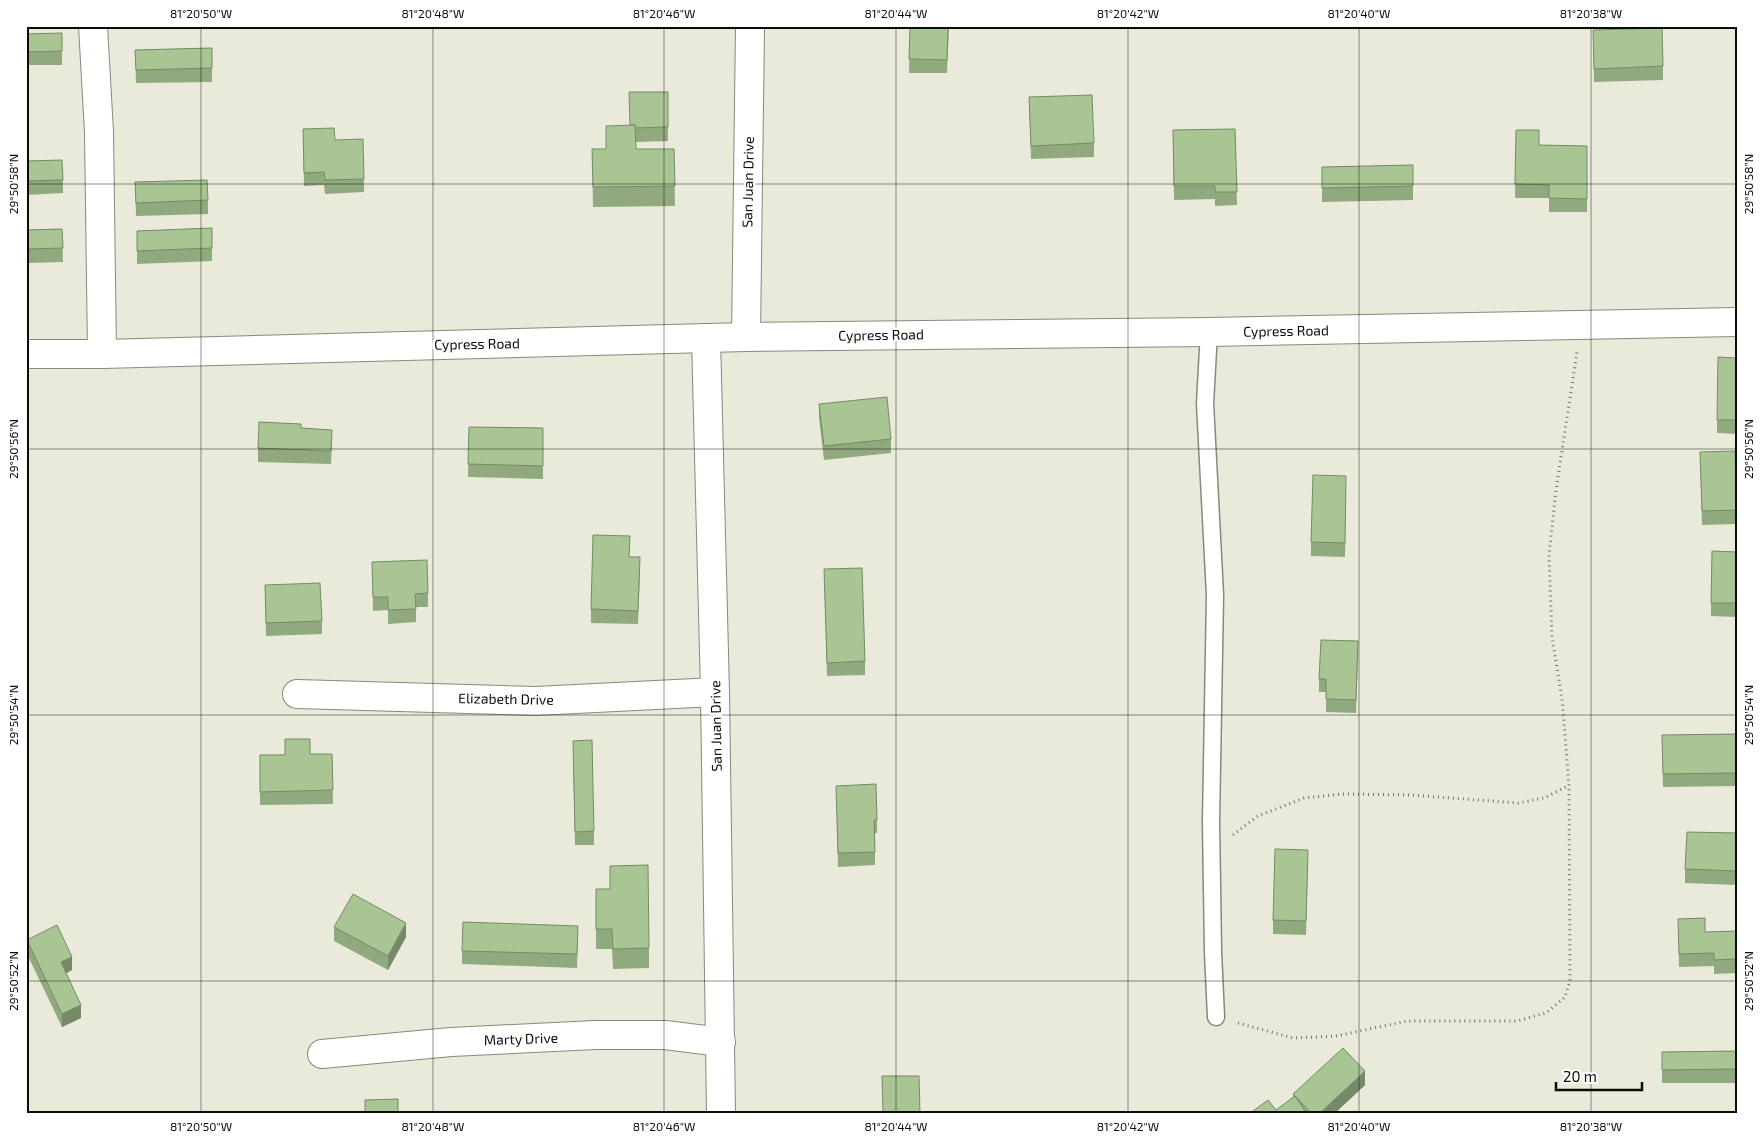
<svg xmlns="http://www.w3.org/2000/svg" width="1763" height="1140" font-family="'Exo 2',sans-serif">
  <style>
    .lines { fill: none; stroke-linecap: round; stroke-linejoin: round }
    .service-casing { stroke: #89897b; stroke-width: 19 }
    .minor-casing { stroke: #89897b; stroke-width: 30 }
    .path { stroke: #737369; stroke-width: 3; stroke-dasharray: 1 4; stroke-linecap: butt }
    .service { stroke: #fff; stroke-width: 16 }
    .minor { stroke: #fff; stroke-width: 28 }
    .wall { fill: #91a97e }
    .shaded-wall { fill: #768a67 }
    .building { fill: #a9c593; stroke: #768a67 }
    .ticks { fill: none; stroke: #0c0c07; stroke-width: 1; stroke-opacity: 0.45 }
    .labels { text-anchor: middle; stroke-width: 5; stroke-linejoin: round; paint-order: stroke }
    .street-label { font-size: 14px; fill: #0c0c07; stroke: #fff }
    .neatline { fill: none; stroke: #0c0c07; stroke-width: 2 }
    .ticks-label { font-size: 12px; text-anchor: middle; fill: #0c0c07 }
  </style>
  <rect width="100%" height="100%" fill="#eaeada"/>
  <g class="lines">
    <defs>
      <path id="service" d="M1209,332L1205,403L1215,595L1211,822L1213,952L1216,1017"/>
      <g id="minor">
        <path d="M93,26L99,132L102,354"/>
        <path d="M746,337L750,26"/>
        <path d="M706,338L715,692L721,1114"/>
        <path d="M26,354H102L746,337L1209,332L1737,322"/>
        <path d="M297,694L536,701L715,692"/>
        <path d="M322,1054L451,1042L595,1035H665L721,1042"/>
      </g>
    </defs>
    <use href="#service" class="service-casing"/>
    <use href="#minor" class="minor-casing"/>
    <g class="path">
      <path d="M1233,835L1258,816L1304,798L1342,794L1411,795L1518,803L1544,798L1568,786"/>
      <path d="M1238,1023L1293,1038L1336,1036L1407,1021H1517L1546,1013L1565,997L1570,981L1569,786L1562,698L1552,638L1549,555L1556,490L1577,352"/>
    </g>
    <use href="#service" class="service"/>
    <use href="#minor" class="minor"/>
  </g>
  <g class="wall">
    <path d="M124,26H196L124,27Z"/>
    <path d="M910,26H949L947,73H909Z"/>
    <path d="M1593,30L1663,66V80L1594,82Z"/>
    <path d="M26,34L62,51V65H26Z"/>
    <path d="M212,48V82L136,83L135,50Z"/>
    <path d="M668,92V141L635,142L636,149H674L675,206L593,207L592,149H606L630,125Z"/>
    <path d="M1029,97L1094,143V157L1031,159Z"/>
    <path d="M303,129L335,140L364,179V192L325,194L324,185L304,186Z"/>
    <path d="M1235,129L1237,205L1215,206V199L1174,200L1173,130Z"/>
    <path d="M1516,130L1539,145L1587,146V212H1549V198H1515Z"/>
    <path d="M26,161L63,180V193L26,195Z"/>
    <path d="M1413,165V200L1322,202V167Z"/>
    <path d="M135,182L208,200V214L136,216Z"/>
    <path d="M62,229L63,262L26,263V230Z"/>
    <path d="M137,231L212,248V261L137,264Z"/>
    <path d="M1737,358V434L1717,433V420Z"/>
    <path d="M819,404L891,439V453L824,460L819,418Z"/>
    <path d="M469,427L543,428V479L468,477Z"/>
    <path d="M301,429L332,443L331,464L258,462V448Z"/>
    <path d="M1700,452L1737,502V524L1702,525Z"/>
    <path d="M1346,490L1345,557L1311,556V542Z"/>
    <path d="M1737,552V617L1711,616V603Z"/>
    <path d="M630,557L640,570L638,624L591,623V609Z"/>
    <path d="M372,562L428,593V607H416V622L388,624V610L373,611Z"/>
    <path d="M824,569L865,661V675L827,676Z"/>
    <path d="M265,585L322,621V634L266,636Z"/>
    <path d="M1358,654L1356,713L1326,712V692H1319V679Z"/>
    <path d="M1737,734V786L1663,787L1662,735Z"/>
    <path d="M332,754L333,804L260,805V755Z"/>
    <path d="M573,754L594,831V845H575Z"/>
    <path d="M836,786L877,820V833H875V865L838,867Z"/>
    <path d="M1737,833V885L1685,883V869Z"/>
    <path d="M1308,863L1306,935L1273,934V920Z"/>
    <path d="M596,889L649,948V968L613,969L612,949H596Z"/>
    <path d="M1678,919L1705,932L1737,931V973L1714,974V966L1679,967Z"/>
    <path d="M334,927L406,937L388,970L334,941Z"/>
    <path d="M578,939L577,968L462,964V951Z"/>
    <path d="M27,940L72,970L66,973L81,1018L62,1027L27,954Z"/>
    <path d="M1737,1051V1083H1662V1052Z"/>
    <path d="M1365,1085L1334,1114H1249L1276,1110L1293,1097V1094Z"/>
  </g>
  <g class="shaded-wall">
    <path d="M406,923V937L388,970V956Z"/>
    <path d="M72,957V970L61,976V962Z"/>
    <path d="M81,1005V1018L62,1027V1014Z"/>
    <path d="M1365,1071V1085L1334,1114H1319Z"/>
  </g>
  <g class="building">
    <path d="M910,26H948L947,60L909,59Z"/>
    <path d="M1662,28L1663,66L1594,69L1593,30Z"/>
    <path d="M62,33V51L26,52V34Z"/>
    <path d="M212,48V68L136,70L135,50Z"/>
    <path d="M629,92H668V127L635,128V125H630Z"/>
    <path d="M1092,95L1094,143L1031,146L1029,97Z"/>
    <path d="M635,125L636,149H674L675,186L593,187L592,149H606V126Z"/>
    <path d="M334,128L335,140L363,139L364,179L325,180L324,172L304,173L303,129Z"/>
    <path d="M1235,129L1237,192H1215V186H1174L1173,130Z"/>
    <path d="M1516,130H1539V145L1587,146V199L1549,198V185L1515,184Z"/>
    <path d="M62,160L63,180L26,181V161Z"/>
    <path d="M1413,165V186L1322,188V167Z"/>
    <path d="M207,180L208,200L136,203L135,182Z"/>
    <path d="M212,228V248L137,251V231Z"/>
    <path d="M62,229L63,248L26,249V230Z"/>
    <path d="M1718,357L1737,358V420H1717Z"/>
    <path d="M887,397L891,439L824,446L819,404Z"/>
    <path d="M259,422L301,424V428L332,430L331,451L258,448Z"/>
    <path d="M469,427L543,428V466L468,464Z"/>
    <path d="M1735,451L1737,510L1702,511L1700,452Z"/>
    <path d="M1313,475L1346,476L1345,543L1311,542Z"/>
    <path d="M593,535L630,536L629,557H640L638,611L591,609Z"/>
    <path d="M1712,551L1737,552V603H1711Z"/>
    <path d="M427,560L428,593L415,594L416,609L388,610V597H373L372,562Z"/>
    <path d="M862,568L865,661L827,663L824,569Z"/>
    <path d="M320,583L322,621L266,623L265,585Z"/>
    <path d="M1321,640L1358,641L1356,700L1326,699V679H1319Z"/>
    <path d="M1737,734V773L1663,774L1662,735Z"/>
    <path d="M285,739H310V754H332L333,790L260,792V755H285Z"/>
    <path d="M592,740L594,831L575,832L573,741Z"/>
    <path d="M876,784L877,820H874L875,852L838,853L836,786Z"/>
    <path d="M1687,832L1737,833V871L1685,869Z"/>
    <path d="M1275,849L1308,850L1306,921L1273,920Z"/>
    <path d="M648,865L649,948L613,949L612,929H596V889H610V866Z"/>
    <path d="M353,894L406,923L388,956L334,927Z"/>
    <path d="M1705,918V932L1737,931V959L1714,960V953L1679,954L1678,919Z"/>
    <path d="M463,922L578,926L577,954L462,951Z"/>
    <path d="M57,925L72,957L61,962L81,1005L62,1014L27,940Z"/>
    <path d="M1343,1048L1365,1071L1319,1114H1312L1293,1094Z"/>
    <path d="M1737,1051V1069L1662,1070V1052Z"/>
    <path d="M882,1076H919L920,1114H883Z"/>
    <path d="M1295,1096L1305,1111L1301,1114H1249L1268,1100L1276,1110Z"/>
    <path d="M398,1099V1114H365V1100Z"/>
  </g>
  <path class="ticks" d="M201,26V1114M433,26V1114M664,26V1114M896,26V1114M1128,26V1114M1359,26V1114M1591,26V1114M26,184H1737M26,449H1737M26,715H1737M26,981H1737"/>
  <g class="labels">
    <g class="street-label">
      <text transform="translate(748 182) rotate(-89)" y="5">San Juan Drive</text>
      <text transform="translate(1286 331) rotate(-1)" y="5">Cypress Road</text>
      <text transform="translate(881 335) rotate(-1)" y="5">Cypress Road</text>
      <text transform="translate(477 344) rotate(-1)" y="5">Cypress Road</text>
      <text transform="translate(506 699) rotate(1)" y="5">Elizabeth Drive</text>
      <text transform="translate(716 726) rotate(-91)" y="5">San Juan Drive</text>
      <text transform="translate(521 1039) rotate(-2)" y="5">Marty Drive</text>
    </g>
  </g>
  <rect width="1763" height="1140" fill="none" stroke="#ffffff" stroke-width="55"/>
  <path d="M1556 1082v8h86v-8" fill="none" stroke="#0c0c07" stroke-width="2.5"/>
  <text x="1563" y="1082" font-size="15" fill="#0c0c07" stroke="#ffffff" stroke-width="4" paint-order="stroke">20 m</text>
  <rect x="28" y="28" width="1708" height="1084" class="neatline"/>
  <g class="ticks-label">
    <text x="201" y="18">81°20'50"W</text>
    <text x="433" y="18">81°20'48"W</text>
    <text x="664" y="18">81°20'46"W</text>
    <text x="896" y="18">81°20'44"W</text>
    <text x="1128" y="18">81°20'42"W</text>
    <text x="1359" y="18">81°20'40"W</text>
    <text x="1591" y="18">81°20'38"W</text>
    <text transform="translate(14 184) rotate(-90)" y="4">29°50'58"N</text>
    <text transform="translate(1749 184) rotate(-90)" y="4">29°50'58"N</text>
    <text transform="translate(14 449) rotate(-90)" y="4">29°50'56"N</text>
    <text transform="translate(1749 449) rotate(-90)" y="4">29°50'56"N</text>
    <text transform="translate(14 715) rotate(-90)" y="4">29°50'54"N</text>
    <text transform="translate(1749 715) rotate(-90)" y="4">29°50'54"N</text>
    <text transform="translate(14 981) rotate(-90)" y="4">29°50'52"N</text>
    <text transform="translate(1749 981) rotate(-90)" y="4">29°50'52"N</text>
    <text x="201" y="1131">81°20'50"W</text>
    <text x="433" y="1131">81°20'48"W</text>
    <text x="664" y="1131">81°20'46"W</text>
    <text x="896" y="1131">81°20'44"W</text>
    <text x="1128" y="1131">81°20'42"W</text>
    <text x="1359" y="1131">81°20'40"W</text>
    <text x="1591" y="1131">81°20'38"W</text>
  </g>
</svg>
